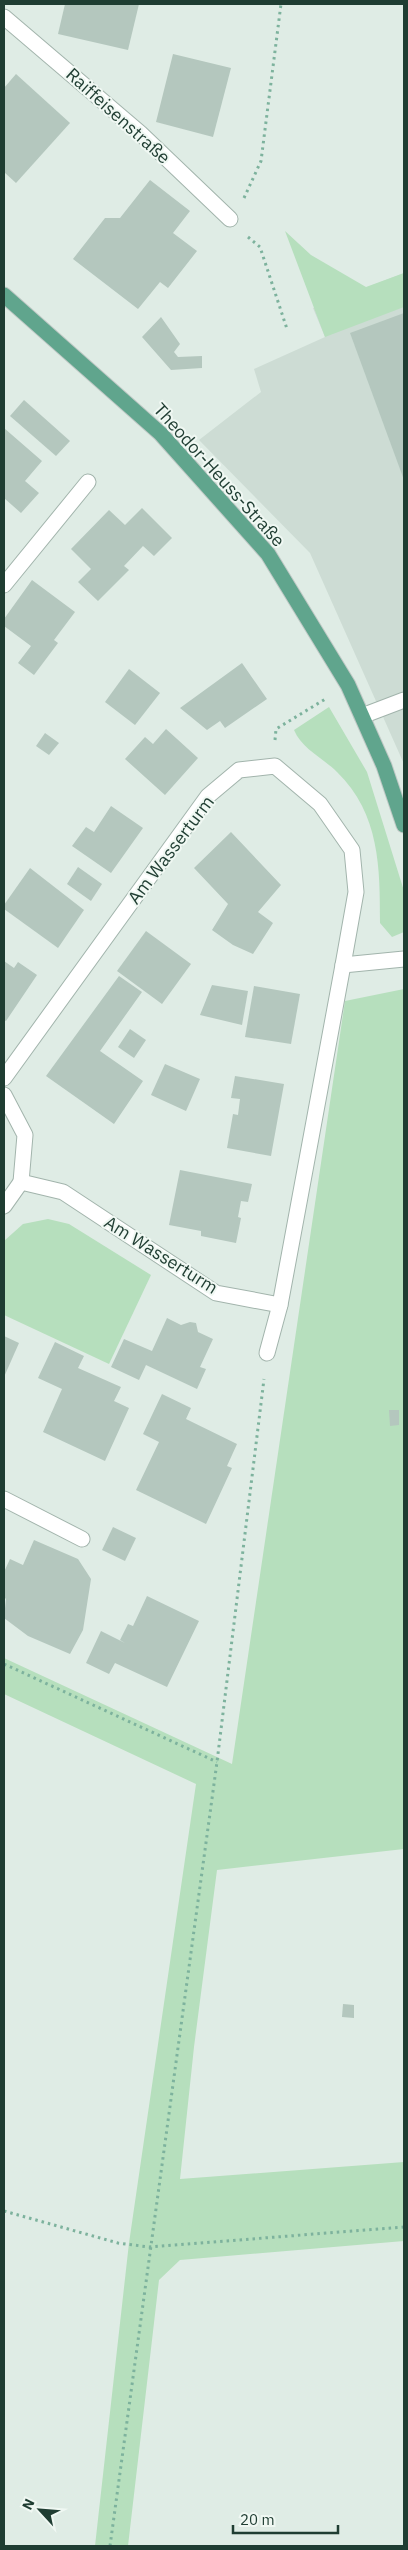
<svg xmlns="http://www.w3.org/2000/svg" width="408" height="2550" font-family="'IBM Plex Sans',sans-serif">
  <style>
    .built { fill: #cddcd4 }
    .green { fill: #b6dfbd }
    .building { fill: #b4c7be }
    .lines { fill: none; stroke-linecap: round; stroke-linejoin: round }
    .minor-casing { stroke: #a2b4ac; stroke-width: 17 }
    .major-casing { stroke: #c0c9c6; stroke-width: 17 }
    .path { stroke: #7db29d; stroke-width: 3; stroke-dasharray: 2.5 4; stroke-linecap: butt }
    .minor { stroke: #fff; stroke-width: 15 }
    .major { stroke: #60a58d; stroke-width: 15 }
    .labels { text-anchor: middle; stroke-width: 4; stroke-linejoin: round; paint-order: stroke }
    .street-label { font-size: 18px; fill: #1f3d32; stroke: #f0f8f3 }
  </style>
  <rect width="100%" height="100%" fill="#dfece5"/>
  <path class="built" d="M404,273V764L310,553L199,440L261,392L254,369L325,337L313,308Z"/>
  <g class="green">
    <path d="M285,231L311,255L366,287L404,273V307L325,337Z"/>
    <path d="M329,707L367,772L404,891V932L392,937L380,923C380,868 380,814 337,772C323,758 302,749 294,730Z"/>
    <path d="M404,989V1849L217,1870L194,2047L180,2179L404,2162V2241L180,2260L159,2280L128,2546H95L129,2243L196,1784L4,1694V1658L232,1764L345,1001Z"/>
    <path d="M48,1219L69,1224L151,1275L109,1364L4,1315V1241L23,1224Z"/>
  </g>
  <g class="building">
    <path d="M65,4H139L128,50L58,34Z"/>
    <path d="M173,54L231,68L213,137L156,122Z"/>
    <path d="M16,74L70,123L16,183L4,172V88Z"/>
    <path d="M150,180L190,211L173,233L197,251L168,288L160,282L138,309L73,259L105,218H120Z"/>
    <path d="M404,313V480L350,333Z"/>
    <path d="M161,317L180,344L174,352L178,357L202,356V368L171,370L142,337Z"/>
    <path d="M24,400L70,441L56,456L10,416Z"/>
    <path d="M4,428L42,461L25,481L39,493L21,513L4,498Z"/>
    <path d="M142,508L172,538L154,556L143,546L124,566L129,570L98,601L78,582L91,569L71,549L109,510L125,525Z"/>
    <path d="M32,580L75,612L54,640L58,643L34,675L18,663L31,646L4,626V619Z"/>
    <path d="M242,663L267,699L225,728L220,721L207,730L180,708Z"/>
    <path d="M129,669L160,693L135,725L105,702Z"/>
    <path d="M166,729L198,758L165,795L125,759L145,737L153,744Z"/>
    <path d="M45,733L59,743L49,755L36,746Z"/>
    <path d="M111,806L143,828L111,873L72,846L86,827L94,832Z"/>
    <path d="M231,832L281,885L258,912L273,923L253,954L233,945L212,930L228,904L194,868Z"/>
    <path d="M78,867L102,884L91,901L67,884Z"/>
    <path d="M30,868L84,910L58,948L4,909V905Z"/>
    <path d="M146,931L191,964L162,1004L117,971Z"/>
    <path d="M4,961L14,968L18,962L37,975L6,1021L4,1020Z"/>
    <path d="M119,976L142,992L100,1051L143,1081L114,1124L46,1076Z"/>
    <path d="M212,985L248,991L242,1025L200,1015Z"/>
    <path d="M254,986L300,994L291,1044L245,1037Z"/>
    <path d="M130,1029L146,1040L134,1058L118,1047Z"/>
    <path d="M165,1064L200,1079L186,1111L151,1095Z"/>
    <path d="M235,1076L284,1084L271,1156L227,1148L233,1114L238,1115L240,1099L231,1098Z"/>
    <path d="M180,1170L252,1184L248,1202L241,1201L238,1217L241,1218L236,1243L201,1236V1231L169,1225Z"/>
    <path d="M167,1318L181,1325L190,1322L196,1323L198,1332L213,1339L200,1367L206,1369L197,1389L146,1365L139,1380L111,1367L124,1339L152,1351Z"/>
    <path d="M4,1336L19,1343L4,1377Z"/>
    <path d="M55,1342L84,1356L78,1368L121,1387L114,1401L129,1408L105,1461L43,1432L62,1389L38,1378Z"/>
    <path d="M162,1394L191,1408L186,1419L237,1444L227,1466L232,1468L206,1524L136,1490L159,1442L143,1434Z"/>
    <path d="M389,1410H399V1425L390,1426Z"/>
    <path d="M113,1527L136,1538L125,1561L102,1550Z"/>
    <path d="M34,1540L78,1559L91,1579L83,1630L70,1654L28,1636L4,1618L6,1599L4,1597V1572L10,1559L23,1565Z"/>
    <path d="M147,1596L199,1621L167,1687L115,1663L109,1674L86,1663L101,1631L125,1643L120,1640L128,1624L133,1626Z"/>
    <path d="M343,2004L354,2005V2018L342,2017Z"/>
  </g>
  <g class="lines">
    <defs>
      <g id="minor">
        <path d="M4,17L140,133L230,219"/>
        <path d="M4,585L88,482"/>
        <path d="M362,716L404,700"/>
        <path d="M4,1078L208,796L239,770L275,766L320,804L352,850L356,892L343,965"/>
        <path d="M4,1095L25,1135L21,1182L63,1192L216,1293L280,1305L343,965L404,959"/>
        <path d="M4,1206L21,1182"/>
        <path d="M267,1353L280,1305"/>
        <path d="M4,1499L82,1539"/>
      </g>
      <path id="major" d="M4,295L161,434L268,554L348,685L384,766L404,825"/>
    </defs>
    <use href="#minor" class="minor-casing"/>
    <use href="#major" class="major-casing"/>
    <g class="path">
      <path d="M244,198L261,161L281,4"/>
      <path d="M248,237L260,247L287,329"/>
      <path d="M275,740L276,729L327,698"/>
      <path d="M4,1664L217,1762"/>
      <path d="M4,2211L118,2243L149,2247L404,2227"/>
      <path d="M110,2546L217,1762L264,1379"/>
    </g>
    <use href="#minor" class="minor"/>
    <use href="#major" class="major"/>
  </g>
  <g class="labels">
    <g class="street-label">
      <text transform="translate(118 116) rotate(42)" y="6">Raiffeisenstraße</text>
      <text transform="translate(219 475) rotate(48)" y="6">Theodor-Heuss-Straße</text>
      <text transform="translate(171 850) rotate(-53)" y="6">Am Wasserturm</text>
      <text transform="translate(161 1255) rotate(32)" y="6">Am Wasserturm</text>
    </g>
  </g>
  <rect width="408" height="2550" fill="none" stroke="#1f3d32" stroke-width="10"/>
  <g transform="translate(40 2510) rotate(296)" stroke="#f0f8f3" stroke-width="4" paint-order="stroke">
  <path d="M0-4L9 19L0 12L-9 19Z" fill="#1f3d32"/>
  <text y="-8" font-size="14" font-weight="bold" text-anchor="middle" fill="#1f3d32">N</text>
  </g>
  <path d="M233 2525v8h105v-8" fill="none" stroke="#1f3d32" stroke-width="2.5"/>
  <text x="240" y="2525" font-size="15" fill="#1f3d32" stroke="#f0f8f3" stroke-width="4" paint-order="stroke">20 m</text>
</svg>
